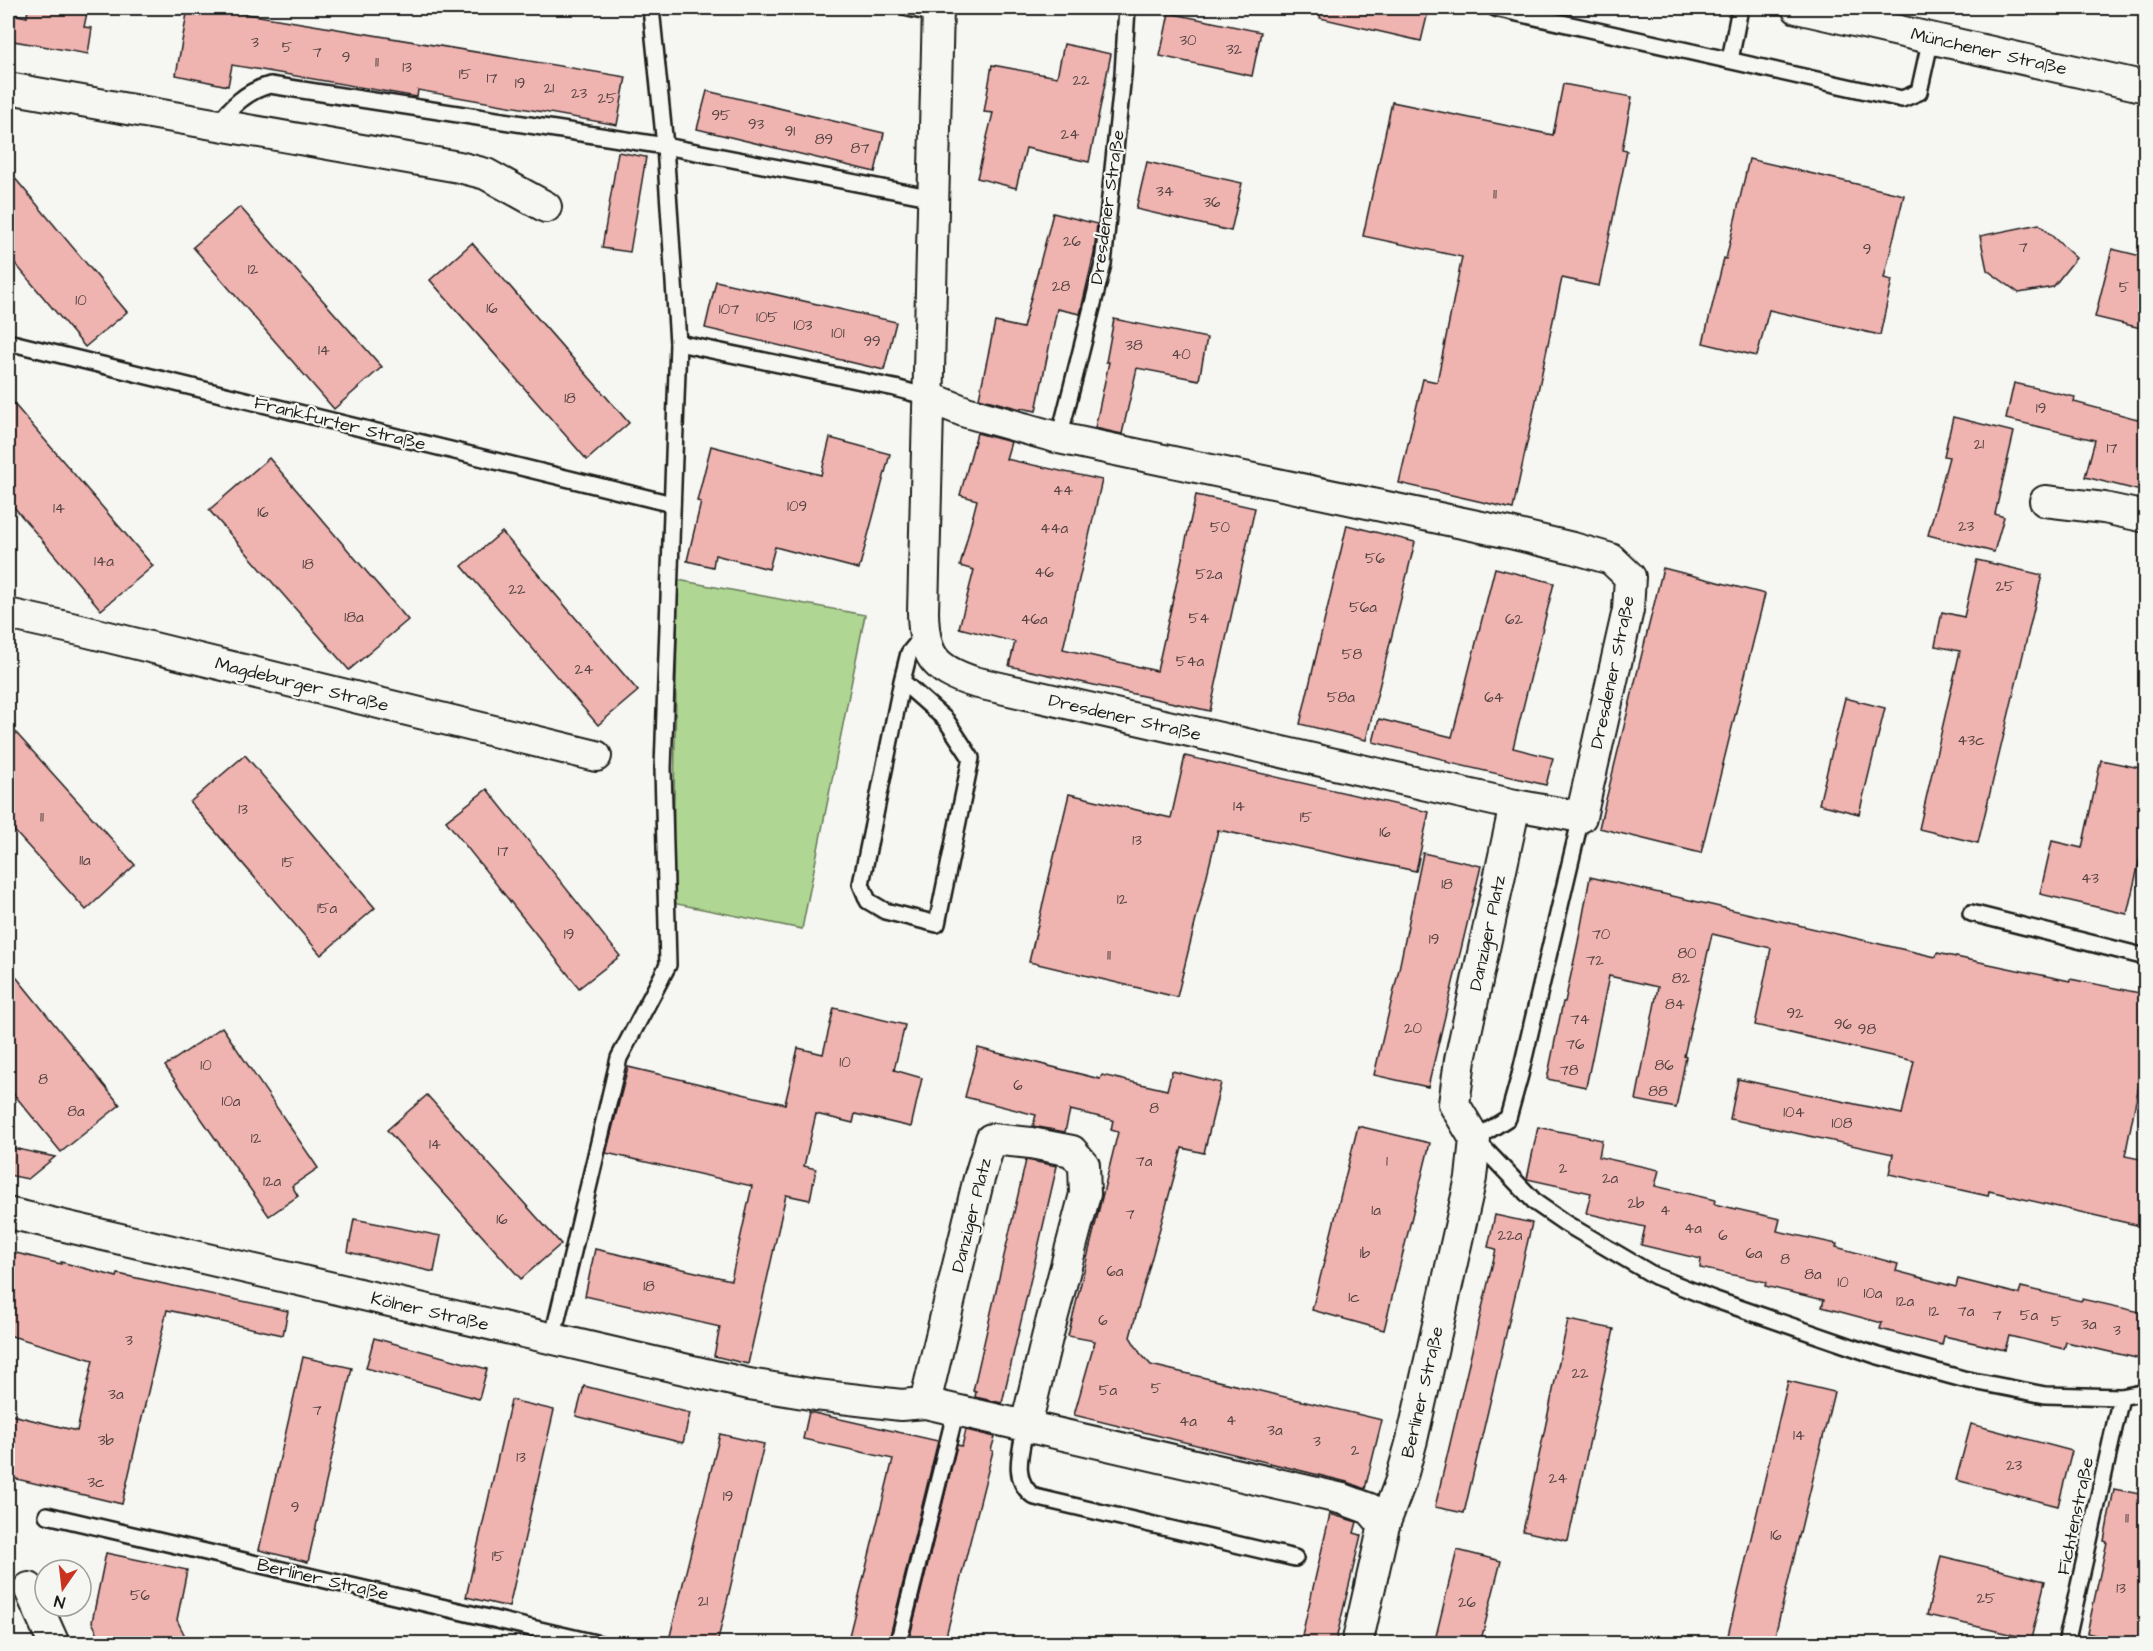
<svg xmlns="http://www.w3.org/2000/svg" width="2153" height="1651" font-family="'Architects Daughter',sans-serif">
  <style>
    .green { fill: #afd693; stroke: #667958; stroke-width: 1.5 }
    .building { fill: #efb3b0; stroke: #1c1c1c; stroke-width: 1.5 }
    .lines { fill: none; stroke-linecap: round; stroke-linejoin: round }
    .service-casing { stroke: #1c1c1c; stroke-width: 20 }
    .minor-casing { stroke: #1c1c1c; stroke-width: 34 }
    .service { stroke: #f6f6f2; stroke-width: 15 }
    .minor { stroke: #f6f6f2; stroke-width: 30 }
    .labels { text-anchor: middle; stroke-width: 4.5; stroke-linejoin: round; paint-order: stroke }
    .number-label { font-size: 15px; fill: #514241 }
    .street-label { font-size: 18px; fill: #1c1c1c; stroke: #f6f6f2 }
  </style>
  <rect width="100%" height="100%" fill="#f6f6f2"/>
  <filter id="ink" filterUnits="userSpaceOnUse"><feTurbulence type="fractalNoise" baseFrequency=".0167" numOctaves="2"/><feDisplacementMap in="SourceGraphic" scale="12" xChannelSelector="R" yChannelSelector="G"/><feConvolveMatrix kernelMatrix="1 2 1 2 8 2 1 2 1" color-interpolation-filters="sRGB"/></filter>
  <g filter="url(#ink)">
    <path class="green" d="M678,580L865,615L802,929L672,903Z"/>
    <g class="building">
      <path d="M28,8H88L84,27L92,28L88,54L8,40V13L27,17Z"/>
      <path d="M188,8H211L626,77L617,125L418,90L417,97L232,65L228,86L176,75Z"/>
      <path d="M1321,8H1429L1421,41L1320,18Z"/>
      <path d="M1169,13L1261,32L1252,76L1160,56Z"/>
      <path d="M1064,44L1111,54L1089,162L1026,148L1016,188L977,178L993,113L984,112L992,65L1057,77Z"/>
      <path d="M1563,84L1632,97L1622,150L1627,151L1599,286L1562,278L1513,509L1399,483L1423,379L1437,382L1462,257L1363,236L1392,102L1553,135Z"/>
      <path d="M707,91L884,133L875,172L697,129Z"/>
      <path d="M618,152L646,157L630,252L602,248Z"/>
      <path d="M1749,159L1904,195L1884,278L1892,280L1880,335L1769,310L1757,356L1703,343L1724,258L1726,259Z"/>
      <path d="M1147,162L1242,183L1231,231L1136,209Z"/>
      <path d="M8,170L127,312L85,347L8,255Z"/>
      <path d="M240,207L382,367L334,409L193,247Z"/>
      <path d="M1053,213L1097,224L1094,254L1080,314L1057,309L1036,411L1021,408V409L979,398L995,322L1023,328Z"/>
      <path d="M2039,224L2076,258L2053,287L2019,293L1987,270L1980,236Z"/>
      <path d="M472,243L629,423L587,460L430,280Z"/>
      <path d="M2112,249L2145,257V329L2095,317Z"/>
      <path d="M716,281L896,322L884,370L705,328Z"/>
      <path d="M1114,319L1207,338L1199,380L1137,368L1122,434L1095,428L1109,362H1106Z"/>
      <path d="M2014,383L2075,397L2074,402L2145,421V492L2085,477L2095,440L2006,419Z"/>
      <path d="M8,397L153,566L101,610L8,500Z"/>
      <path d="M1953,417L2014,432L1995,514L2004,517L1994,552L1928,535L1949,457L1944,456Z"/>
      <path d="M977,433L1011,442L1006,459L1102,480L1063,649L1157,671L1196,495L1255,508L1210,711L1009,666L1015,642L959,628L974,570L960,566L977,500L960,495Z"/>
      <path d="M830,438L890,454L859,569L775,547L769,569L715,555L713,567L687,561L701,502L697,501L711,446L821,475Z"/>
      <path d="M269,458L408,620L349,670L209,510Z"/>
      <path d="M1347,525L1415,542L1366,740L1300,724Z"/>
      <path d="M502,532L638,691L598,725L462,566Z"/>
      <path d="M1977,560L2042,575L1978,843L1919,829L1960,651L1935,646L1942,612L1964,617Z"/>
      <path d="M1495,568L1554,583L1513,748L1553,758L1546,785L1446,762V760L1373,742L1379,719L1452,737Z"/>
      <path d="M1663,568L1765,594L1701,853L1599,828Z"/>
      <path d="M1845,698L1885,708L1859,814L1819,804Z"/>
      <path d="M8,724L135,865L86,910L8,824Z"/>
      <path d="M245,755L375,908L321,955L190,802Z"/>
      <path d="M1185,756L1429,812L1416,871L1218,830L1177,997L1029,962L1069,794L1171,818Z"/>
      <path d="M2101,760L2145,769V837L2127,914L2040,894L2052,841L2082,848Z"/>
      <path d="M487,789L620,956L579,988L446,821Z"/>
      <path d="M1423,853L1481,866L1428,1087L1374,1075L1399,969Z"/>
      <path d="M1590,877L1936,957L1937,953L2070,981V979L2145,994V1055L2125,1156L2145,1160V1227L1989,1191L1988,1196L1889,1174L1893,1154L1730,1119L1738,1079L1902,1114L1914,1061L1755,1025L1771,948L1712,934L1684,1056L1686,1057L1676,1108L1636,1100L1658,987L1609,976L1586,1087L1547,1079L1563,1002H1565L1578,942Z"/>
      <path d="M8,967L120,1105L61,1152L8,1087Z"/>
      <path d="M834,1008L905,1025L894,1070L922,1078L911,1127L855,1114L853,1123L816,1114L804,1166L816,1169L810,1200L786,1195L748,1364L714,1356L720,1327L585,1296L595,1249L731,1280L752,1186L606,1153L628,1067L785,1104L798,1048L823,1054Z"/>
      <path d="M222,1027L318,1168L292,1186L298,1196L269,1216L165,1066Z"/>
      <path d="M978,1048L1100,1079L1102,1075L1167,1090L1172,1071L1221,1083L1204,1153L1182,1148L1130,1337L1140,1353L1151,1365L1382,1420L1365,1489L1347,1482L1074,1415L1095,1341L1068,1336L1118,1132L1111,1130L1113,1120L1070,1110L1065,1132L1033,1126L1036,1115L965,1097Z"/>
      <path d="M427,1095L561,1244L521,1279L387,1130Z"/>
      <path d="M1358,1126L1430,1143L1384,1330L1312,1310Z"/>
      <path d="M1538,1127L1602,1140L1599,1157L1659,1170L1655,1186L1715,1200L1714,1204L1780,1219L1777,1231L1837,1244L1836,1247L1898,1264L1896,1271L1956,1287L1958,1279L2019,1294L2021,1287L2081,1301L2082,1299L2145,1313V1360L2066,1342L2064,1349L2009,1336L2005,1350L1944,1336L1942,1345L1880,1329L1882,1323L1822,1307L1824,1300L1765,1286L1766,1282L1700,1268L1701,1259L1641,1245L1645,1227L1586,1213L1591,1193L1527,1179Z"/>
      <path d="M8,1147L55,1157L28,1179L8,1175Z"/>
      <path d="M1026,1160L1057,1166L1002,1403L975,1397L976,1392L973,1391Z"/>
      <path d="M1495,1215L1532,1223L1464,1513L1435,1507L1496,1249L1488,1247Z"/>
      <path d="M354,1219L441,1236L434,1272L348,1252Z"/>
      <path d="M8,1251L61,1264V1262L117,1277L118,1274L288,1311L283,1335L167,1310L122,1504L8,1477V1414L77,1431L93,1360L8,1335Z"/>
      <path d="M1568,1320L1614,1329L1568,1541L1523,1531Z"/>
      <path d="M374,1338L487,1369L479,1399L366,1368Z"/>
      <path d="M303,1357L352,1368L308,1562L259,1550Z"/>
      <path d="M1788,1381L1834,1392L1773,1644H1726Z"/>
      <path d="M584,1386L690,1413L683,1443L576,1416Z"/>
      <path d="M511,1400L554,1410L509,1607L466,1597Z"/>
      <path d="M809,1412L938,1441L888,1644H847L893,1459L803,1439Z"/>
      <path d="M1971,1424L2072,1451L2058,1506L1956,1480Z"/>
      <path d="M966,1430L995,1437L991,1450L993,1451L944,1644H908L957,1445L962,1446Z"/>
      <path d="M720,1434L764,1444L717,1644H668Z"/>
      <path d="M2114,1489L2145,1495V1612L2138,1644H2131L2087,1633L2107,1542L2104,1541Z"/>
      <path d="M1330,1514L1357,1522L1354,1533L1361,1535L1335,1644H1300Z"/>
      <path d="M1457,1550L1501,1561L1480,1644H1434Z"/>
      <path d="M106,1553L187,1570L177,1620L189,1644H103L92,1622Z"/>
      <path d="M1941,1556L2045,1581L2031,1639L1927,1615Z"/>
    </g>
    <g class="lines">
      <defs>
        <g id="service">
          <path d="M908,8L937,14"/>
          <path d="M1495,8L1902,99L1919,92L1931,38"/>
          <path d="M1730,60L1740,8"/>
          <path d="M216,126C231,107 246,91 270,85L665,146L934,198"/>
          <path d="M8,342L672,504"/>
          <path d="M678,343L895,388L928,397"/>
          <path d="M1059,438L1103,264L1123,74L1127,8"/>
          <path d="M902,681L946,720L971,758L937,924L885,911L868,901L861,884L902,681L909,653L923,636"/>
          <path d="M1581,817L1520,1075L1508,1118L1475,1139L1536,1203L1565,1223L1655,1276L1713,1299L1875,1355L1963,1379L2045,1395L2121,1397L2066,1644"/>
          <path d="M1971,913L2146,957"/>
          <path d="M552,1340L619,1058L668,965L663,768L678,343L665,146L651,8"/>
          <path d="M2121,1397L2146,1392"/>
          <path d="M1026,1425C1021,1450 1010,1481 1035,1497L1295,1558"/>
          <path d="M47,1515L600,1644"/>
          <path d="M898,1644L956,1410"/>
        </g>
        <g id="minor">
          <path d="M1797,8L2146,87"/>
          <path d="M8,88L459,167L486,174L546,207"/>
          <path d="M928,397L966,412L1059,438L1510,533L1573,548L1611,559L1630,577L1628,610L1581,817L1515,805L974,682C933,669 924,655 923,612L938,8"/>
          <path d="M2045,501L2104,508L2146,517"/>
          <path d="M8,614L80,630L596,756"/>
          <path d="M8,1213L749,1384L816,1395L901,1405L925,1403L1343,1499L1370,1509L1384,1525"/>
          <path d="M925,1403L978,1182L991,1139L1031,1143L1072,1151L1084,1165L1085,1194L1047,1338L1026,1425"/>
          <path d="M29,1588L54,1644"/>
          <path d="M1357,1644L1384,1525L1401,1480L1412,1440L1471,1178L1475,1139L1454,1104L1460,1060L1515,805"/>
        </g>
      </defs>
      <use href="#service" class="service-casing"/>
      <use href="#minor" class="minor-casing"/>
      <use href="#service" class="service"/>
      <use href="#minor" class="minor"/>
    </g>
  </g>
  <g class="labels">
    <g class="number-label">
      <text x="1188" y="45">30</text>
      <text x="255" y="47">3</text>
      <text x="287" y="52">5</text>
      <text x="1234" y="54">32</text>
      <text x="317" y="57">7</text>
      <text x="346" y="62">9</text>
      <text x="377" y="67">11</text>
      <text x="407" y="72">13</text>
      <text x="465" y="79">15</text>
      <text x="492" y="83">17</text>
      <text x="1081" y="85">22</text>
      <text x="520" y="88">19</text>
      <text x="549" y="93">21</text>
      <text x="579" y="98">23</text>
      <text x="607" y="103">25</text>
      <text x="721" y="120">95</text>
      <text x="756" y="129">93</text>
      <text x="790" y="136">91</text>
      <text x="1070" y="139">24</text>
      <text x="824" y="144">89</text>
      <text x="860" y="153">87</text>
      <text x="1165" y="196">34</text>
      <text x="1495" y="199">11</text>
      <text x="1212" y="207">36</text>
      <text x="1072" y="246">26</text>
      <text x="2023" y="252">7</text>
      <text x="1867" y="254">9</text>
      <text x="253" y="274">12</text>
      <text x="1061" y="291">28</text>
      <text x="2124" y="292">5</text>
      <text x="81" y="305">10</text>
      <text x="492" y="313">16</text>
      <text x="729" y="314">107</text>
      <text x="767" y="322">105</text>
      <text x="803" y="330">103</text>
      <text x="838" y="338">101</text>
      <text x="872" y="346">99</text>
      <text x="1134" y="350">38</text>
      <text x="324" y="355">14</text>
      <text x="1181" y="359">40</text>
      <text x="570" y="403">18</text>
      <text x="2041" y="413">19</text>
      <text x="1979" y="449">21</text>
      <text x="2112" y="453">17</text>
      <text x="1063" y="495">44</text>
      <text x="797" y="511">109</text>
      <text x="59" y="513">14</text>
      <text x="263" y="517">16</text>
      <text x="1966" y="531">23</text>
      <text x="1220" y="532">50</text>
      <text x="1054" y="533">44a</text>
      <text x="1375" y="563">56</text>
      <text x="104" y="566">14a</text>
      <text x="308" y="569">18</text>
      <text x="1044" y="577">46</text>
      <text x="1209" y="579">52a</text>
      <text x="2005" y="591">25</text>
      <text x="517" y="594">22</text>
      <text x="1363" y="612">56a</text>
      <text x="354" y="622">18a</text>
      <text x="1199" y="623">54</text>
      <text x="1034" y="624">46a</text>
      <text x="1514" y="624">62</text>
      <text x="1352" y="659">58</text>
      <text x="1190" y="666">54a</text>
      <text x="584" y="674">24</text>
      <text x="1341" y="702">58a</text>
      <text x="1494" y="702">64</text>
      <text x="1971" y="745">43c</text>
      <text x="1239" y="811">14</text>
      <text x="243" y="814">13</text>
      <text x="42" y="822">11</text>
      <text x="1306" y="822">15</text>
      <text x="1385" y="837">16</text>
      <text x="1137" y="845">13</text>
      <text x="503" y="856">17</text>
      <text x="85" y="865">11a</text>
      <text x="288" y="867">15</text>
      <text x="2090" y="883">43</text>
      <text x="1447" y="889">18</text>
      <text x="1122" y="904">12</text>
      <text x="327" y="913">15a</text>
      <text x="569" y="939">19</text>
      <text x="1601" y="939">70</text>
      <text x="1434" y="944">19</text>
      <text x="1687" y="958">80</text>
      <text x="1109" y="960">11</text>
      <text x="1595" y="965">72</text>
      <text x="1681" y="983">82</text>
      <text x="1675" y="1009">84</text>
      <text x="1795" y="1018">92</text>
      <text x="1580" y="1024">74</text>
      <text x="1843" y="1029">96</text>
      <text x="1413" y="1033">20</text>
      <text x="1867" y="1034">98</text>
      <text x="1575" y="1049">76</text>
      <text x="845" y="1067">10</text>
      <text x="206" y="1070">10</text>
      <text x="1664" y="1070">86</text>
      <text x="1569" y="1075">78</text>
      <text x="43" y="1084">8</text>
      <text x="1018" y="1090">6</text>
      <text x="1658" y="1096">88</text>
      <text x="231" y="1106">10a</text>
      <text x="1154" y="1113">8</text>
      <text x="76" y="1116">8a</text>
      <text x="1794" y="1117">104</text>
      <text x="1842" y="1128">108</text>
      <text x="256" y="1143">12</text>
      <text x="435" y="1149">14</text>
      <text x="1144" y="1166">7a</text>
      <text x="1387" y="1166">1</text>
      <text x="1563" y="1173">2</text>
      <text x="1610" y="1183">2a</text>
      <text x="272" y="1186">12a</text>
      <text x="1636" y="1208">2b</text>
      <text x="1376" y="1215">1a</text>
      <text x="1665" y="1215">4</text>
      <text x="1130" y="1219">7</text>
      <text x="502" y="1224">16</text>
      <text x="1693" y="1233">4a</text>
      <text x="1510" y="1240">22a</text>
      <text x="1723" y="1240">6</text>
      <text x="1365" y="1258">1b</text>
      <text x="1754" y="1258">6a</text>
      <text x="1785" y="1264">8</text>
      <text x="1115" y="1276">6a</text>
      <text x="1813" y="1279">8a</text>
      <text x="1843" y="1287">10</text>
      <text x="649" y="1291">18</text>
      <text x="1873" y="1298">10a</text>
      <text x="1354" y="1302">1c</text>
      <text x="1905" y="1306">12a</text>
      <text x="1934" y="1316">12</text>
      <text x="1966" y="1316">7a</text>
      <text x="1997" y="1320">7</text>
      <text x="2029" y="1320">5a</text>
      <text x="1103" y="1325">6</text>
      <text x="2056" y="1326">5</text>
      <text x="2089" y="1329">3a</text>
      <text x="2117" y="1335">3</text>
      <text x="129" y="1345">3</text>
      <text x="1580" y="1378">22</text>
      <text x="1156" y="1393">5</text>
      <text x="1108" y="1395">5a</text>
      <text x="116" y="1399">3a</text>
      <text x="317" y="1415">7</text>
      <text x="1231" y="1425">4</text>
      <text x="1188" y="1426">4a</text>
      <text x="1275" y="1435">3a</text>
      <text x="1799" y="1440">14</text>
      <text x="106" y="1445">3b</text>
      <text x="1317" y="1446">3</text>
      <text x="1355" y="1455">2</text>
      <text x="521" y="1462">13</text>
      <text x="2014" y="1470">23</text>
      <text x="1558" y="1483">24</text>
      <text x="96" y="1487">3c</text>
      <text x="728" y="1501">19</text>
      <text x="295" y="1512">9</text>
      <text x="2127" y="1523">11</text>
      <text x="1776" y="1540">16</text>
      <text x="498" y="1561">15</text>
      <text x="2121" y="1593">13</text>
      <text x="140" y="1600">56</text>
      <text x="1986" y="1603">25</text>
      <text x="703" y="1606">21</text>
      <text x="1467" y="1607">26</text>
    </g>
    <g class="street-label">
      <text transform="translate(1989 51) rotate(13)" y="6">Münchener Straße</text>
      <text transform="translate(1107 207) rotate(-82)" y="6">Dresdener Straße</text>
      <text transform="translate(340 423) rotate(14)" y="6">Frankfurter Straße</text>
      <text transform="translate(1612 672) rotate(-78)" y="6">Dresdener Straße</text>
      <text transform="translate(302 684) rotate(14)" y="6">Magdeburger Straße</text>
      <text transform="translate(1125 717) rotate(13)" y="6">Dresdener Straße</text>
      <text transform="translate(1487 933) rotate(-78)" y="6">Danziger Platz</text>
      <text transform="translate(971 1215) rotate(-76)" y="6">Danziger Platz</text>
      <text transform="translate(430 1311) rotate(13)" y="6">Kölner Straße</text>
      <text transform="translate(1422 1392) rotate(-77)" y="6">Berliner Straße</text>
      <text transform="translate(2075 1516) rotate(-78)" y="6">Fichtenstraße</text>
      <text transform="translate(323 1579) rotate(13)" y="6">Berliner Straße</text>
    </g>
  </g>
  <rect width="2153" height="1651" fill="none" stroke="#f6f6f2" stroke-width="30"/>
  <rect x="15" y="15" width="2123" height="1621" fill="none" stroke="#1c1c1c" stroke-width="2" filter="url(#ink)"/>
  <g transform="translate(63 1588) rotate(194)"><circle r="28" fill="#f6f6f2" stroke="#9f9f9c" stroke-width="1.5"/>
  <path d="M0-4.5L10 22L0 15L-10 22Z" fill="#c8321e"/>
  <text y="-9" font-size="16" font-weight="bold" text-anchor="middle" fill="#1c1c1c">N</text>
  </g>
</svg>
